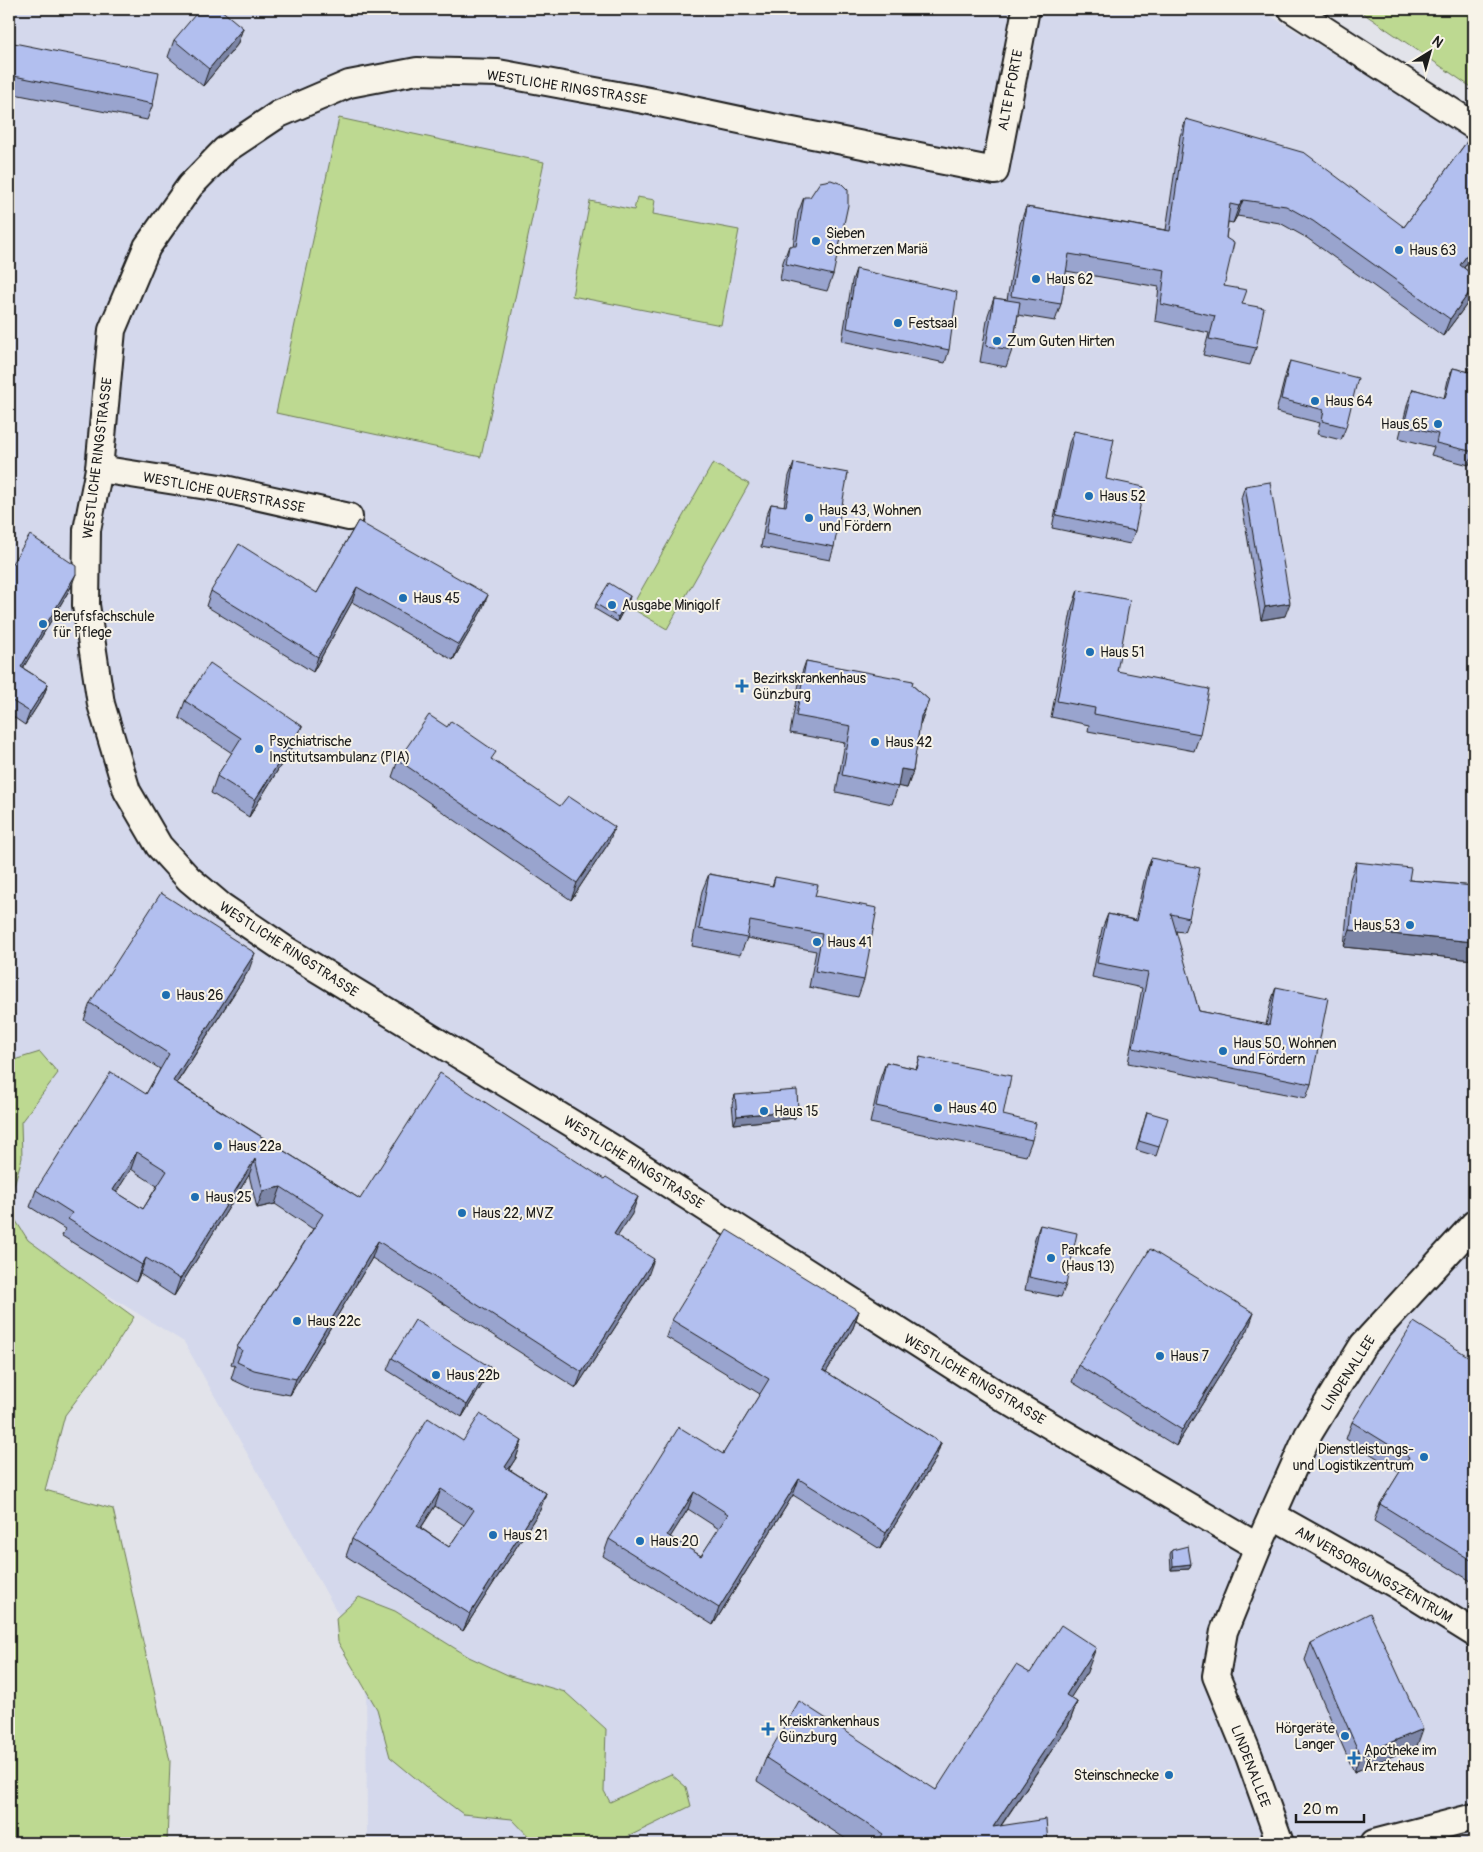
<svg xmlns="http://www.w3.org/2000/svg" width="1483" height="1852" font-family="Pangolin,sans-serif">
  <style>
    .built { fill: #d4d8ec }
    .green { fill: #bdd991; stroke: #6c7a56 }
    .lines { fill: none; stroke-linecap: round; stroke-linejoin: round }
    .minor-casing { stroke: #1c1c1c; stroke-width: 30 }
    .minor { stroke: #f7f3e8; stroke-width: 26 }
    .wall { fill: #99a4ce; stroke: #1c1c1c; fill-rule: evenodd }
    .shaded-wall { fill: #7d86a7; stroke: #1c1c1c }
    .building { fill: #b2bfef; stroke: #1c1c1c; fill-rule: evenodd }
    .poi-dot { fill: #1f6fb2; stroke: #f7f3e8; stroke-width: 2 }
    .labels { text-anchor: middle; stroke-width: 4; stroke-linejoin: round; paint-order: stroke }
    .street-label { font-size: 14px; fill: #1c1c1c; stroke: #f7f3e8 }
    .poi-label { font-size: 14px; fill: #1c1c1c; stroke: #f7f3e8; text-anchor: start }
  </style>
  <rect width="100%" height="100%" fill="#e2e3ea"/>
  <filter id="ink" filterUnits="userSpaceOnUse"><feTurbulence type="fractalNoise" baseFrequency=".02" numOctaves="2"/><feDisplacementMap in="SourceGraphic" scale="10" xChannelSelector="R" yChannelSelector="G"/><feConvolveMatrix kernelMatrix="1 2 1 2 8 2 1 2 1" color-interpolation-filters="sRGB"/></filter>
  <g filter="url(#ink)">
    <path class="built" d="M9,9H1259L1474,138V1843H367L366,1663L184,1342L9,1234Z"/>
    <g class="green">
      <path d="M1357,9H1474V89Z"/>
      <path d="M339,118L544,162L481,457L276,413Z"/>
      <path d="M637,197L655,200L653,214L739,230L721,325L572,296L590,201L634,210Z"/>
      <path d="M713,463L749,484L667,629L631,608Z"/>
      <path d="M40,1052L58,1073L21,1122L22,1158L9,1202V1064L14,1060Z"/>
      <path d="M9,1210L28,1240L134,1317L102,1366L65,1415L45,1490L113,1509L170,1761L167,1843H9Z"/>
      <path d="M359,1597L395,1611L469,1657L510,1676L565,1692L606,1729L604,1791L610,1802L671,1774L686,1787L691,1806L615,1843H535L512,1819L463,1814L425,1786L390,1757L377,1709L338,1642L336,1618Z"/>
    </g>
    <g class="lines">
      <defs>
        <g id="minor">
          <path d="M1026,9L995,171L782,129L660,103L498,73L417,71L349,84L279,114L225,150L190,186L147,247L112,330L99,469L87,530L86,605L101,704L127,791L159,846L189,879L221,906L283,948L614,1149L1005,1399L1258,1547"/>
          <path d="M1292,9L1474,126"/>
          <path d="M99,469L220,488L349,517"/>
          <path d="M1272,1515L1400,1587L1474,1633"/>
          <path d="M1280,1843L1249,1756L1216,1676L1224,1631L1258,1547L1308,1435L1363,1345L1474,1224"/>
          <path d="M1374,1843L1474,1817"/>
        </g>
      </defs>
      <use href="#minor" class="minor-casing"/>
      <use href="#minor" class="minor"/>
    </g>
    <g class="wall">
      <path d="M243,28L237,45L203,86L168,57L174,40Z"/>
      <path d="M9,42L153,104L147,120L9,93Z"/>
      <path d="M1186,119L1404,227L1474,132V253L1464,268L1474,276V292L1473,296L1443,336L1307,238L1280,223L1237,216L1233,223L1228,222L1226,238L1224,286L1242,304L1256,348L1250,365L1203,355L1209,333L1155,321L1159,287L1066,271L1061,304L1055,321L1018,315L1012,350L1006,367L980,362L988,315L994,298L1007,300L1020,224L1026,207L1166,230L1180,136Z"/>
      <path d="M804,197L833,275L827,291L780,280L783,262L789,246H793L798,213Z"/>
      <path d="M856,269L949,350L945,363L842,341L852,281Z"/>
      <path d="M1290,361L1346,427L1341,440L1317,434L1320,423L1276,412L1286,373Z"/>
      <path d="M1453,368L1473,373L1474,369V450L1469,465L1431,455L1434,447L1399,438L1408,402L1413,389L1444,398L1448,380Z"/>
      <path d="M1074,431L1106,479L1135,531L1130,544L1052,528L1069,443Z"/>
      <path d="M794,463L834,547L830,560L761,547L766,516L771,504L784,506L789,476Z"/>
      <path d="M1245,486L1285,616L1261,620L1241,498Z"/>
      <path d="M358,521L482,610L453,660L352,602L313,672L206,606L211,591L317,593Z"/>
      <path d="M9,568L71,587L23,668L48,684L43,697L25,725L9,714Z"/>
      <path d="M1078,590L1117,671L1200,734L1194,751L1088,731L1089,725L1051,717L1072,607Z"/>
      <path d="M629,600L617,622L595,609L596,604Z"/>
      <path d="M806,661L912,685L929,700L919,726L913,771L907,788L898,786L892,804L836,792L845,743L790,733L800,678Z"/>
      <path d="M185,701L302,726L295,742L249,817L211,793L217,776L232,753L179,718Z"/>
      <path d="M398,760H493L608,844L571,900L392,777Z"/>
      <path d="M1151,858L1189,918L1184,932L1175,931L1199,1011L1266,1025L1271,1002L1276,987L1311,1084L1306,1098L1128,1063L1142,988L1092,977L1102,929L1108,914L1135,920L1146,872Z"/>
      <path d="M1356,862L1409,880L1474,886V960L1344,947L1350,879Z"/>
      <path d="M709,874L772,886L775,877L815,896L864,980L858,997L809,987L816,951L747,938L740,955L692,946L702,891Z"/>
      <path d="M249,970L177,1083L360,1199L632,1214L617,1236L648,1276L576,1388L372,1258L290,1395L248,1387L231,1379L235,1366L231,1364L237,1347L313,1229L275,1204L257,1208L249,1175L174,1296L140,1274L136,1282L62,1236L65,1229L30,1207L36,1190L146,1094L160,1069L84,1020L90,1003ZM131,1169L157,1186L143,1209L116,1192Z"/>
      <path d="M920,1057L1003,1115L1032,1140L1026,1156L870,1123L880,1079L886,1062L916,1069Z"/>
      <path d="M735,1095L795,1118L734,1124L732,1104Z"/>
      <path d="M1147,1112L1159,1147L1156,1156L1136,1150Z"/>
      <path d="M1040,1225L1066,1285L1061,1297L1025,1290L1035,1238Z"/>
      <path d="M859,1311L853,1328L826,1372L941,1443L935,1460L880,1549L793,1495L713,1625L603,1556L609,1539L723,1454L760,1394L666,1337L672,1320ZM688,1509L719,1529L701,1556L670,1537Z"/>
      <path d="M1248,1330L1176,1446L1072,1382L1078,1365Z"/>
      <path d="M392,1358L485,1380L462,1417L387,1370Z"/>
      <path d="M1474,1360V1583L1374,1521L1380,1504L1400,1472L1346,1439L1352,1422Z"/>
      <path d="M463,1441H522L516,1458L509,1469L546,1493L540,1510L463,1631L346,1556L352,1539ZM435,1506L464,1525L449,1547L421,1528Z"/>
      <path d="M1172,1550L1191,1564L1189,1569L1171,1570L1170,1554Z"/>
      <path d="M1311,1643L1417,1746L1354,1772L1305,1660Z"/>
      <path d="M1087,1672L1070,1698L1077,1702L1068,1726L1001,1826L1048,1843H852L757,1781L766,1758L936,1790L1030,1673Z"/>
    </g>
    <g class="shaded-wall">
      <path d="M243,28L237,45L203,86L209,69Z"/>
      <path d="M1243,200L1237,216L1233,223L1239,206Z"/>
      <path d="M1474,245V253L1454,282L1460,265Z"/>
      <path d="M1474,286V292L1473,296L1443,336L1450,319Z"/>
      <path d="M76,574L71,587L16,680L21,667Z"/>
      <path d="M357,587L352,602L313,672L318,657Z"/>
      <path d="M488,595L482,610L453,660L459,645Z"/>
      <path d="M630,596L629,600L617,622L618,617Z"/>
      <path d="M1290,603L1285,616L1261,620L1265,607Z"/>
      <path d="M48,684L43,697L25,725L30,712Z"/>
      <path d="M926,708L920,725L914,733L921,716Z"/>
      <path d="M302,726L295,742L249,817L255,800Z"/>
      <path d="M901,769L913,771L907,788L895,786Z"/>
      <path d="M615,827L608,844L571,900L577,883Z"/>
      <path d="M1350,930L1474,942V960L1344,947Z"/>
      <path d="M255,953L249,970L167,1098L173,1081Z"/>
      <path d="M798,1110L795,1118L734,1124L737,1116Z"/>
      <path d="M137,1152L131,1169L107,1207L113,1190Z"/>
      <path d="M255,1159L249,1175L174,1296L180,1279Z"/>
      <path d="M281,1187L275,1204L257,1208L263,1191Z"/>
      <path d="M638,1197L632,1214L608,1251L614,1234Z"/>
      <path d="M378,1241L372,1258L290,1395L296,1379Z"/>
      <path d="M146,1258L140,1274L136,1282L142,1265Z"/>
      <path d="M654,1259L648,1276L576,1388L582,1372Z"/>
      <path d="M859,1311L853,1328L817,1387L823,1370Z"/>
      <path d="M1254,1313L1248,1330L1176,1446L1182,1430Z"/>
      <path d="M490,1367L485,1380L462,1417L467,1405Z"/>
      <path d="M522,1441L516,1458L499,1484L505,1467Z"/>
      <path d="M941,1443L935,1460L880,1549L886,1533Z"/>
      <path d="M799,1479L793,1495L713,1625L719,1608Z"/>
      <path d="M441,1489L435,1506L411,1543L417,1526Z"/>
      <path d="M694,1492L688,1509L661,1552L667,1535Z"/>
      <path d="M546,1493L540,1510L463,1631L470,1614Z"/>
      <path d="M1191,1564L1189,1569L1171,1570L1173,1566Z"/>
      <path d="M1096,1648L1087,1672L1057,1719L1066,1695Z"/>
      <path d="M1077,1702L1068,1726L989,1843L993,1827Z"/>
      <path d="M1423,1729L1417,1746L1354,1772L1360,1755Z"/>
    </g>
    <g class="building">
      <path d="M200,9H220L243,28L209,69L174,40Z"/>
      <path d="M9,42L159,72L153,104L9,75Z"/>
      <path d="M1186,119L1305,153L1404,227L1474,132V245L1460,265L1474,276V286L1450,319L1313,221L1286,206L1243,200L1239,206L1230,204L1226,238L1234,243L1224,286L1247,290L1242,304L1264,308L1256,348L1209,339L1215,316L1161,304L1165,270L1069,254L1061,304L1011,296L1026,207L1170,231Z"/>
      <path d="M831,180L842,184L848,190V205L833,275L786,264L789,246H796L804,197H810L820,182Z"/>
      <path d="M856,269L957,292L949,350L847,328Z"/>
      <path d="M994,298L1020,302L1012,350L986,346Z"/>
      <path d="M1290,361L1358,378L1346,427L1322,421L1324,410L1281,399Z"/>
      <path d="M1453,368L1474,373V452L1436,443L1438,434L1404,425L1413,389L1445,398Z"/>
      <path d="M1074,431L1114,439L1106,479L1144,487L1135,531L1056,515Z"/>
      <path d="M794,463L848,473L834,547L766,534L771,504L786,506Z"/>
      <path d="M1270,482L1290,603L1265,607L1245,486Z"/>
      <path d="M358,521L488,595L459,645L357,587L318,657L211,591L239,544L317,593Z"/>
      <path d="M30,535L76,566V574L21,667L48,684L30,712L9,699V568Z"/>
      <path d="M609,583L630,596L618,617L596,604Z"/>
      <path d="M1078,590L1130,600L1117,671L1209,689L1200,734L1094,714L1095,708L1057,701Z"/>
      <path d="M806,661L913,681L912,685L929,700L926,708L921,716L913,771L901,769L898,787L842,775L851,726L796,716Z"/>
      <path d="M210,663L302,726L255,800L217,776L241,738L185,701Z"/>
      <path d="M429,715L447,727L451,721L496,752L491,759L560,806L568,796L615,827L577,883L398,760Z"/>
      <path d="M1151,858L1200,868L1189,918L1171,914L1199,1011L1269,1025L1276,987L1328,998L1311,1084L1133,1048L1148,973L1097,963L1108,914L1137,921Z"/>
      <path d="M1356,862L1411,868L1409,880L1474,886V942L1350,930Z"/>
      <path d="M709,874L773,886L775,877L818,885L815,896L877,908L864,980L815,971L822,934L750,921L747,938L699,929Z"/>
      <path d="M161,893L255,953L173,1081L360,1199L440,1073L604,1179L606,1177L638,1197L614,1234L654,1259L582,1372L378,1241L296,1379L254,1370L237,1362L242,1350L237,1347L323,1214L281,1187L263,1191L255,1159L180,1279L146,1258L142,1265L68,1219L72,1213L36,1190L111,1072L146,1094L169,1054L90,1003ZM137,1152L167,1171L143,1209L113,1190Z"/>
      <path d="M920,1057L1011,1076L1003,1115L1036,1123L1032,1140L876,1106L886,1062L917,1069Z"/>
      <path d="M797,1090L798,1110L737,1116L735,1095Z"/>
      <path d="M1147,1112L1168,1118L1159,1147L1139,1141Z"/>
      <path d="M1040,1225L1077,1233L1066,1285L1029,1277Z"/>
      <path d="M727,1230L859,1311L823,1370L941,1443L886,1533L799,1479L719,1608L609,1539L679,1427L723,1454L769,1379L672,1320ZM694,1492L728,1514L701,1556L667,1535Z"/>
      <path d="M1150,1249L1254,1313L1182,1430L1078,1365Z"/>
      <path d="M415,1320L490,1367L467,1405L392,1358Z"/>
      <path d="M1414,1322L1474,1360V1562L1380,1504L1409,1457L1352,1422Z"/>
      <path d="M480,1414L522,1441L505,1467L546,1493L470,1614L352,1539L428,1418L463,1441ZM441,1489L474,1510L449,1547L417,1526Z"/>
      <path d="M1188,1546L1191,1564L1173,1566L1172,1550Z"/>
      <path d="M1370,1613L1423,1729L1360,1755L1311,1643Z"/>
      <path d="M1061,1625L1096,1648L1066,1695L1077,1702L993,1827L1046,1819L1048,1843H877L883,1834L766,1758L799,1701L936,1790L1016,1665L1030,1673Z"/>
    </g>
  </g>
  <g class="poi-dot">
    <circle cx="816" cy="241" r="5"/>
    <circle cx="1399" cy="250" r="5"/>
    <circle cx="1036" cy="279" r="5"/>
    <circle cx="898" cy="323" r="5"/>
    <circle cx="997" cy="341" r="5"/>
    <circle cx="1315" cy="401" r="5"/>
    <circle cx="1438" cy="424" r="5"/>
    <circle cx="1089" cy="496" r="5"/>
    <circle cx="809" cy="518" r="5"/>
    <circle cx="403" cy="598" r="5"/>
    <circle cx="612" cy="605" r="5"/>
    <circle cx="43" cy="624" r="5"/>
    <circle cx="1090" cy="652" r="5"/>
    <path d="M739.5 678.5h5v5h5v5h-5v5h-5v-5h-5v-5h5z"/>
    <circle cx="875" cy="742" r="5"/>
    <circle cx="259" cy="749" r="5"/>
    <circle cx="1410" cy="925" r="5"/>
    <circle cx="817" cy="942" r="5"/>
    <circle cx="166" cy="995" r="5"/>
    <circle cx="1223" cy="1051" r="5"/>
    <circle cx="938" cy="1108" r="5"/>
    <circle cx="764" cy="1111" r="5"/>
    <circle cx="218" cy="1146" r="5"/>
    <circle cx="195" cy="1197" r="5"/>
    <circle cx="462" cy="1213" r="5"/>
    <circle cx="1051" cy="1258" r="5"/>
    <circle cx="297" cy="1321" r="5"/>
    <circle cx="1160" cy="1356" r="5"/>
    <circle cx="436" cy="1375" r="5"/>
    <circle cx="1424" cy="1457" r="5"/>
    <circle cx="493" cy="1535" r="5"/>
    <circle cx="640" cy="1541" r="5"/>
    <path d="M765.5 1721.5h5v5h5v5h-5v5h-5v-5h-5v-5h5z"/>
    <circle cx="1345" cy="1736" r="5"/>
    <path d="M1351.5 1750.5h5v5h5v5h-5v5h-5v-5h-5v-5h5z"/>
    <circle cx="1169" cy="1775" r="5"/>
  </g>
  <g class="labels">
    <g class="street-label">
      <text transform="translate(567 87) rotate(9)" y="5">WESTLICHE RINGSTRASSE</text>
      <text transform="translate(1010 90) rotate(-79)" y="5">ALTE PFORTE</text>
      <text transform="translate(97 458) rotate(-83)" y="5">WESTLICHE RINGSTRASSE</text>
      <text transform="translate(224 492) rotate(11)" y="5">WESTLICHE QUERSTRASSE</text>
      <text transform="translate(289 949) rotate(33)" y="5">WESTLICHE RINGSTRASSE</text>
      <text transform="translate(634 1162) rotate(32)" y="5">WESTLICHE RINGSTRASSE</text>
      <text transform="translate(1348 1373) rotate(-57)" y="5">LINDENALLEE</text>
      <text transform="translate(975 1379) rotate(31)" y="5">WESTLICHE RINGSTRASSE</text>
      <text transform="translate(1374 1574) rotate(30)" y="5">AM VERSORGUNGSZENTRUM</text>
      <text transform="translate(1251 1766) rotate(69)" y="5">LINDENALLEE</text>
    </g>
    <g class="poi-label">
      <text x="826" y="238">Sieben<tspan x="826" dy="16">Schmerzen Mariä</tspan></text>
      <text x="1409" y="255">Haus 63</text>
      <text x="1046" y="284">Haus 62</text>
      <text x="908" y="328">Festsaal</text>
      <text x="1007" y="346">Zum Guten Hirten</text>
      <text x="1325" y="406">Haus 64</text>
      <text x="1428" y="429" text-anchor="end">Haus 65</text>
      <text x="1099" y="501">Haus 52</text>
      <text x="819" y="515">Haus 43, Wohnen<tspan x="819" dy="16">und Fördern</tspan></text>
      <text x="413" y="603">Haus 45</text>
      <text x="622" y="610">Ausgabe Minigolf</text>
      <text x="53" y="621">Berufsfachschule<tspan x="53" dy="16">für Pflege</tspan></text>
      <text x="1100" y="657">Haus 51</text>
      <text x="753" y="683">Bezirkskrankenhaus<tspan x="753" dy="16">Günzburg</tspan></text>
      <text x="269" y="746">Psychiatrische<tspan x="269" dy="16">Institutsambulanz (PIA)</tspan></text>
      <text x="885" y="747">Haus 42</text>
      <text x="1400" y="930" text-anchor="end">Haus 53</text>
      <text x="827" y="947">Haus 41</text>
      <text x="176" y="1000">Haus 26</text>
      <text x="1233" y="1048">Haus 50, Wohnen<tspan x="1233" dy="16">und Fördern</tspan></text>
      <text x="948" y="1113">Haus 40</text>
      <text x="774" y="1116">Haus 15</text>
      <text x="228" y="1151">Haus 22a</text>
      <text x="205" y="1202">Haus 25</text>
      <text x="472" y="1218">Haus 22, MVZ</text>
      <text x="1061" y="1255">Parkcafe<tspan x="1061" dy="16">(Haus 13)</tspan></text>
      <text x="307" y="1326">Haus 22c</text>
      <text x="1170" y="1361">Haus 7</text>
      <text x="446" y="1380">Haus 22b</text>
      <text x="1414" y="1454" text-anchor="end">Dienstleistungs-<tspan x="1414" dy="16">und Logistikzentrum</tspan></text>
      <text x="503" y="1540">Haus 21</text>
      <text x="650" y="1546">Haus 20</text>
      <text x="779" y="1726">Kreiskrankenhaus<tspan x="779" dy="16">Günzburg</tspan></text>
      <text x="1335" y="1733" text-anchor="end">Hörgeräte<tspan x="1335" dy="16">Langer</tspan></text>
      <text x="1364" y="1755">Apotheke im<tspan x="1364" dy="16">Ärztehaus</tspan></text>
      <text x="1159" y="1780" text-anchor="end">Steinschnecke</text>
    </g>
  </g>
  <rect width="1483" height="1852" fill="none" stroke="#f7f3e8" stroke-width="30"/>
  <rect x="15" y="15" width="1453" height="1822" fill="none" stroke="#1c1c1c" stroke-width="2" filter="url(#ink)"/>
  <g transform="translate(1430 52) rotate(37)" stroke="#f7f3e8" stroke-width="4" paint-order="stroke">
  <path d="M0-4L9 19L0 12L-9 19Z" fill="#1c1c1c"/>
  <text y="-8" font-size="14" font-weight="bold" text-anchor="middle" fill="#1c1c1c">N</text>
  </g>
  <path d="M1296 1814v8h68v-8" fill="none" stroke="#1c1c1c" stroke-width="2.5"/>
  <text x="1303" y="1814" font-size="15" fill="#1c1c1c" stroke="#f7f3e8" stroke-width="4" paint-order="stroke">20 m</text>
</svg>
